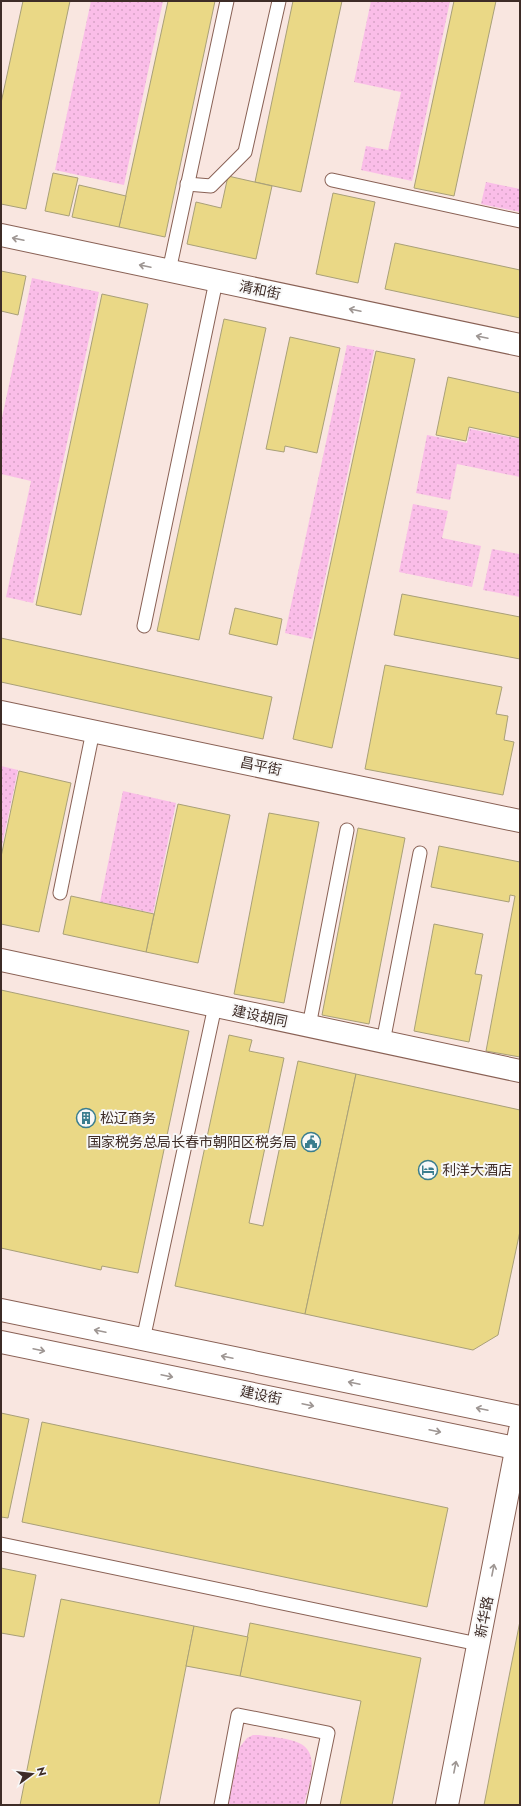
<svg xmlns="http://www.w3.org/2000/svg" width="521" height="1806" font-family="Jost,'Noto Sans SC',sans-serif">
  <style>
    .grass { fill: url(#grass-dots) }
    .building { fill: #ead886; stroke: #a9a078 }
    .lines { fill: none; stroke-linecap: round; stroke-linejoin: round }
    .service-casing { stroke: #896155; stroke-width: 15 }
    .minor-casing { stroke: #896155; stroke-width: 24 }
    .tertiary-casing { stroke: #896155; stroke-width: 24 }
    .secondary-casing { stroke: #896155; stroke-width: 24 }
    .service { stroke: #fff; stroke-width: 13 }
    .minor { stroke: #fff; stroke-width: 22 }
    .tertiary { stroke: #fff; stroke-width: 22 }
    .secondary { stroke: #fff; stroke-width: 22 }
    .oneway { stroke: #9e9693 }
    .labels { text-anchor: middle; stroke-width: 4; stroke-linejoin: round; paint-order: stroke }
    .street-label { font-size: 14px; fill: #3e2c27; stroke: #f8f8f8 }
    .poi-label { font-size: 14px; fill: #3e2c27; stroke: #f8f8f8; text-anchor: start }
  </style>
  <defs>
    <pattern id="grass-dots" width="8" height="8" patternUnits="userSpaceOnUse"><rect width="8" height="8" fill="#fabde8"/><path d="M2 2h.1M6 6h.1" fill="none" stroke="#d7a3c7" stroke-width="1.8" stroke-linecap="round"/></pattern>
  </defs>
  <rect width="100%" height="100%" fill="#f9e6e0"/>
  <g class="grass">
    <path d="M91,1H163L124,185L55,170Z"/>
    <path d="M371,1H450L412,181L361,170L366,146L388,150L401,92L354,82Z"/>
    <path d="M486,182L520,189V212L481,204Z"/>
    <path d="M32,278L99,292L33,603L6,597L31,481L1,474V422Z"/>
    <path d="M347,345L374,350L312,639L285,633Z"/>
    <path d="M470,429L520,439V477L457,464L450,500L416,493L427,435L467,443Z"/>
    <path d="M413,504L448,511L442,538L481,546L472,587L399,572Z"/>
    <path d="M492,549L519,554L520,550V597L483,590Z"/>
    <path d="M1,766L18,770L1,850Z"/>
    <path d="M123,791L176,803L153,913L100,902Z"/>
    <path d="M253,1735H259C272,1737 288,1738 299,1743C322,1753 308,1787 304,1805H228L239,1748L247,1738Z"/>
  </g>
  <g class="building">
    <path d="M23,1H70L26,209L1,204V103Z"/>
    <path d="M168,1H215L165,237L119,227Z"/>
    <path d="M293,1H342L301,192L255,182Z"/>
    <path d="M454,1H496L454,196L414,188Z"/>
    <path d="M53,173L78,178L69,216L45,211Z"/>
    <path d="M228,176L272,186L256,259L187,244L196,202L221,208Z"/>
    <path d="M79,185L126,196L119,227L72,217Z"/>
    <path d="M333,193L375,202L358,283L316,274Z"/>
    <path d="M395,243L520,270V318L385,289Z"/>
    <path d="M1,271L26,276L18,315L1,311Z"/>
    <path d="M102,294L148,304L81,615L36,605Z"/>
    <path d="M224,319L266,328L199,640L157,631Z"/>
    <path d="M290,337L340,348L317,453L285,446L284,452L266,449Z"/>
    <path d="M376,351L415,359L332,748L293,739Z"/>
    <path d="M448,377L520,393V438L469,427L466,441L436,435Z"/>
    <path d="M402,594L520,617V659L394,635Z"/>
    <path d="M235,608L282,619L277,645L229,634Z"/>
    <path d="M1,638L272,697L263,739L1,682Z"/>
    <path d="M385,665L502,687L496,714L508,716L504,740L514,742L503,795L365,769Z"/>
    <path d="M19,771L71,783L39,932L1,924V857Z"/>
    <path d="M178,804L230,815L198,963L146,952Z"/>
    <path d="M269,813L319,822L284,1003L234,994Z"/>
    <path d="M358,828L405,838L369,1024L322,1015Z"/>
    <path d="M439,846L520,862V1057L486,1051L515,896L510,895L509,902L431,887Z"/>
    <path d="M71,896L154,914L146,952L63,934Z"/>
    <path d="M434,924L483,934L475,974L482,975L469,1042L414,1031Z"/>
    <path d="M1,990L189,1031L138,1273L102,1266L101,1270L1,1248Z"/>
    <path d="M229,1035L252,1040L249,1051L284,1058L249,1223L263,1226L298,1061L356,1074L305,1314L175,1286Z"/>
    <path d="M356,1074L520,1110V1231L498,1335L473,1350L305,1314Z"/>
    <path d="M1,1413L29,1419L8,1518L1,1517Z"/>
    <path d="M42,1422L448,1508L427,1607L22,1522Z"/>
    <path d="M1,1568L36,1575L24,1637L1,1633Z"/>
    <path d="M61,1599L194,1626L159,1805H20Z"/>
    <path d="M520,1621V1805H484L501,1717Z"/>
    <path d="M250,1623L421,1658L392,1805H340L361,1701L240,1676Z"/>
    <path d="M194,1626L248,1637L240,1676L186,1666Z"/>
  </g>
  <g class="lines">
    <defs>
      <g id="service">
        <path d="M332,180L520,221"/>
        <path d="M187,184L211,186L245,152L279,1"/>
        <path d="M169,271L227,1"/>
        <path d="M144,626L216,281"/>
        <path d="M60,893L93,731"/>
        <path d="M309,1026L347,830"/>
        <path d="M383,1042L420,853"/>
        <path d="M143,1340L215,1006"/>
        <path d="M1,1544L478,1644"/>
        <path d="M221,1805L238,1715L328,1733L313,1805"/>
      </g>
      <path id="minor" d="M1,960L520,1071"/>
      <g id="tertiary">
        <path d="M1,235L520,345"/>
        <path d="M1,712L520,821"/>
        <path d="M447,1805L520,1430"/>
      </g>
      <g id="secondary">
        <path d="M1,1310L520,1417"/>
        <path d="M1,1342L520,1449"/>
      </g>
    </defs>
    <use href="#service" class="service-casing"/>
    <use href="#minor" class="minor-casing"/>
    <use href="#tertiary" class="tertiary-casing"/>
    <use href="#secondary" class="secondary-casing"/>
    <use href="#service" class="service"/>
    <use href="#minor" class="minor"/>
    <use href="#tertiary" class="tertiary"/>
    <use href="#secondary" class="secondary"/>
  </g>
  <defs><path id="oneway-shaft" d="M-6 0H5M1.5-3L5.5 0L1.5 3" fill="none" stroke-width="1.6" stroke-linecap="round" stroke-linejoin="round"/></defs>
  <g class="oneway">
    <use href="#oneway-shaft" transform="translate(18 239) rotate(-168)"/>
    <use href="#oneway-shaft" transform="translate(145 266) rotate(-168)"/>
    <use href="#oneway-shaft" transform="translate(355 310) rotate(-168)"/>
    <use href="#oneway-shaft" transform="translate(482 337) rotate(-168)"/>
    <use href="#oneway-shaft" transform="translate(100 1331) rotate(-168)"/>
    <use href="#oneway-shaft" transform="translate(39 1350) rotate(12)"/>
    <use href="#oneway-shaft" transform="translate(227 1357) rotate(-168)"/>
    <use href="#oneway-shaft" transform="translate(167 1376) rotate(12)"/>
    <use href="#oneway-shaft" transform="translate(354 1383) rotate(-168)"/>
    <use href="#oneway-shaft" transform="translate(308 1405) rotate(12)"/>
    <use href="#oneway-shaft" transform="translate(482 1409) rotate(-168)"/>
    <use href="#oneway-shaft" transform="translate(435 1431) rotate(12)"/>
    <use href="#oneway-shaft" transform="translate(493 1570) rotate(-79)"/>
    <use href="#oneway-shaft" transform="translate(455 1767) rotate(-79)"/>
  </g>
  <defs>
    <symbol id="building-ring" viewBox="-11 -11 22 22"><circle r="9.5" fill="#f8f8f8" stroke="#3a7d8e" stroke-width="1.5"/><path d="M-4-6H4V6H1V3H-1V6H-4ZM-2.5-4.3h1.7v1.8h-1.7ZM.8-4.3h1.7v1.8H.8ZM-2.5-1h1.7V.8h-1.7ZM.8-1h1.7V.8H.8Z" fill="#3a7d8e"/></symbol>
    <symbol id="civic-ring" viewBox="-11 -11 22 22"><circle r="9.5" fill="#f8f8f8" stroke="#3a7d8e" stroke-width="1.5"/><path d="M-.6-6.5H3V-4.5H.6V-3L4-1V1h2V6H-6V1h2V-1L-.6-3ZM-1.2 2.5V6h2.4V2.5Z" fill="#3a7d8e"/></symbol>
    <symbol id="hotel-ring" viewBox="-11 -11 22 22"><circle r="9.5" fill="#f8f8f8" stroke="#3a7d8e" stroke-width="1.5"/><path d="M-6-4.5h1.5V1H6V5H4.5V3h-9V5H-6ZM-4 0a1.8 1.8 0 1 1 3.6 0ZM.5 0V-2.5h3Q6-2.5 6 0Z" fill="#3a7d8e"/></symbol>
  </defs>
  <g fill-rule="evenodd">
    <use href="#building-ring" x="75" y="1107" width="22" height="22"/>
    <use href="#civic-ring" x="300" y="1131" width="22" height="22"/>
    <use href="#hotel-ring" x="417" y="1159" width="22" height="22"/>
  </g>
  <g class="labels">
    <g class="street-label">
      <text transform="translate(260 290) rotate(12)" y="5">清和街</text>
      <text transform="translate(261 766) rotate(12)" y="5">昌平街</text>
      <text transform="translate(260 1016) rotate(12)" y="5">建设胡同</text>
      <text transform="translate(261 1395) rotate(12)" y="5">建设街</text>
      <text transform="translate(484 1617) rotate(-79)" y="5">新华路</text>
    </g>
    <g class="poi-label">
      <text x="100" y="1123">松辽商务</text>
      <text x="297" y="1147" text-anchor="end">国家税务总局长春市朝阳区税务局</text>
      <text x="442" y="1175">利洋大酒店</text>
    </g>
  </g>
  <rect width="521" height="1806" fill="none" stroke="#3e2c27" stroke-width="4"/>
  <g transform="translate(32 1774) rotate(75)" stroke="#f8f8f8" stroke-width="3" paint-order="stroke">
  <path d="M0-3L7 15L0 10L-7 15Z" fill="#3e2c27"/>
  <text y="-6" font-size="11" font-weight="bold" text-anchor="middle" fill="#3e2c27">N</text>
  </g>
</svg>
